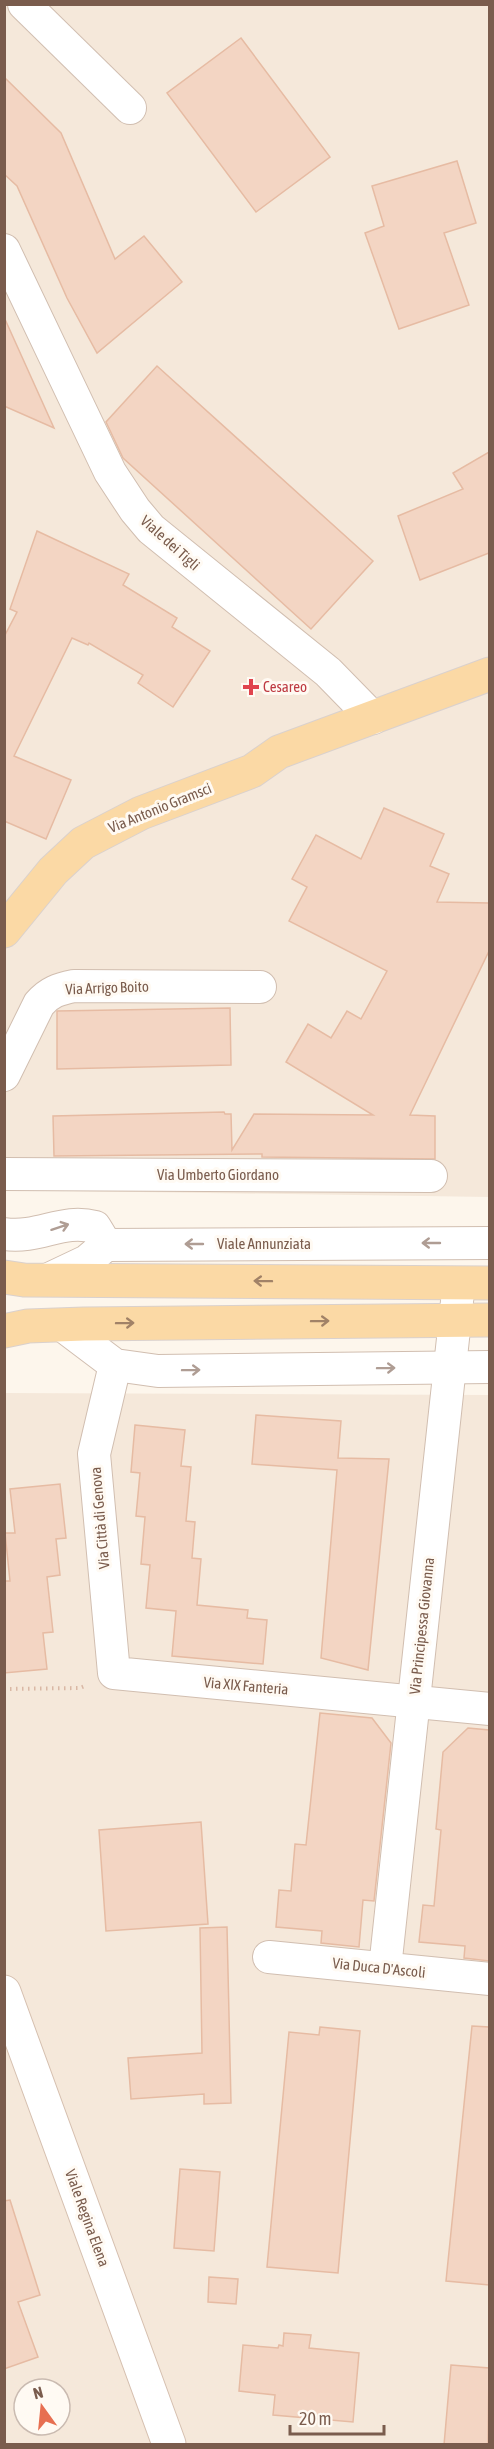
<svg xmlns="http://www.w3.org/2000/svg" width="494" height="2449" font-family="'Asap Condensed',sans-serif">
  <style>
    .residential { fill: #f5e8da; fill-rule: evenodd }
    .building { fill: #f3d5c3; stroke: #e6bba3; stroke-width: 1.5 }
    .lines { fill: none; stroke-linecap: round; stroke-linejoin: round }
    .minor-casing { stroke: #d1beb0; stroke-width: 34 }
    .secondary-casing { stroke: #d6c0b0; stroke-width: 35 }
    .primary-casing { stroke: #dad1cd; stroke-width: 35 }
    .path { stroke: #d9b8a5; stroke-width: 4; stroke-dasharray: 1.5 4.5; stroke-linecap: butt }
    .minor { stroke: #fff; stroke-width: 32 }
    .secondary { stroke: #fff; stroke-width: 33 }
    .primary { stroke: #fbd9a5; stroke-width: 33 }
    .oneway { stroke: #af9d94 }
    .oneway2 { stroke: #a18267 }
    .health-dot { fill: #e0444e; stroke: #fffaf3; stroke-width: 2 }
    .labels { text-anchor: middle; stroke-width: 6; stroke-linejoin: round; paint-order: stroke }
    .street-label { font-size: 15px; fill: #7a5c4d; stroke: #fffaf3 }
    .health-label { font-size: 15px; fill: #be3a42; stroke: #fffaf3; text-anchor: start }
  </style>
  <rect width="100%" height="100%" fill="#fdf6ec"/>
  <g class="residential">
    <path d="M5,5H489V1197L5,1190Z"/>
    <path d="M5,1393L489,1395V2444H5ZM24,2389H60V2425H24Z"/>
  </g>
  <g class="building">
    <path d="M241,38L330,157L256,212L167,93Z"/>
    <path d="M4,77L61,133L115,259L144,236L182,282L97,353L67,298L17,186L4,174Z"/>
    <path d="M457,161L476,223L444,233L469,305L399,329L365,233L384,226L372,186Z"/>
    <path d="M4,317L54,428L4,406Z"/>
    <path d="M157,366L373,561L311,629L123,458L106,422Z"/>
    <path d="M489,452V553L420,580L398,516L463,489L453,473Z"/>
    <path d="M37,531L129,574L123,585L177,618L172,627L210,651L173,707L138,683L143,675L89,643L88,645L72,638L14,756L71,780L46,839L4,821V637L17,612L10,609Z"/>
    <path d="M384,808L444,834L430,866L449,874L437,902L489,903V951L410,1115L435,1116V1159L262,1157V1154L54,1156L53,1116L224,1112L225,1114H231L232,1150L254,1114L373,1115L286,1062L308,1024L331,1038L347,1011L361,1019L387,971L289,921L307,887L292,879L316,835L361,859Z"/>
    <path d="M230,1008L231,1065L57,1069V1011Z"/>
    <path d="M256,1415L341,1421L338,1458L389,1459L368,1670L321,1658L337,1470L252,1464Z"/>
    <path d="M135,1425L185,1430L181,1466L191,1467L186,1521L195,1522L192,1558L201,1559L197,1605L248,1610L247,1618L267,1620L263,1664L172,1656L176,1611L146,1608L150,1565L141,1564L145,1517L136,1516L140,1473L131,1472Z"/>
    <path d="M60,1484L66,1538L56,1539L60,1575L47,1577L53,1632L43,1633L47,1669L4,1673V1581H10L5,1533H15L10,1489Z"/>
    <path d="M320,1713L372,1718L391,1743L374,1901L363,1900L359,1947L321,1943L322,1931L276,1927L279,1890L291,1891L295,1844L306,1845Z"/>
    <path d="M468,1728L489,1730V1961L464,1958L465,1946L419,1942L423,1905L434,1906L441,1830L436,1829L443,1752Z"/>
    <path d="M201,1822L208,1924L106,1931L99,1830Z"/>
    <path d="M227,1927L231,2103L204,2104V2094L131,2099L128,2058L202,2053L200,1928Z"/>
    <path d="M472,2026L489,2027V2285L446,2281Z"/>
    <path d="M320,2027L360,2031L338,2273L267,2267L289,2032L319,2035Z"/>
    <path d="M180,2169L220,2172L214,2251L174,2248Z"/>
    <path d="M10,2200L40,2295L18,2302L38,2357L4,2369V2201Z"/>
    <path d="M209,2277L238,2279L236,2304L208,2302Z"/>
    <path d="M284,2333L311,2335L309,2348L359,2353L353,2422L273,2415L275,2395L239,2391L243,2345L278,2348L279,2345L283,2346Z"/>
    <path d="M451,2365L489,2368L488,2445H444Z"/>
  </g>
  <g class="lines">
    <defs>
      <g id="minor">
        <path d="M24,4L130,108"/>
        <path d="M4,250L110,472L135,510L151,529L328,672L373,718"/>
        <path d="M4,1075L39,1004C49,992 59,989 74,986L260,987"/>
        <path d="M4,1174L431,1176"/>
        <path d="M4,1234C40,1239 62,1218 95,1227L106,1245"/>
        <path d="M49,1279L87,1261L106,1245L490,1243"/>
        <path d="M62,1325L115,1365L158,1371L490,1367"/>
        <path d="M115,1365L94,1454L114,1673L490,1709"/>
        <path d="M269,1957L490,1979"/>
        <path d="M385,1968L459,1283"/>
      </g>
      <path id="secondary" d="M4,1992L169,2444"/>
      <g id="primary">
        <path d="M4,931L53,871L83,843L141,813L252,771L279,752L490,674"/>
        <path d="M4,1277L24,1280L490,1283"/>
        <path d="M4,1331L28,1326L84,1324L490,1320"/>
      </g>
    </defs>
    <use href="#minor" class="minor-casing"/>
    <use href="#secondary" class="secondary-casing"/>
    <use href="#primary" class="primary-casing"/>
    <path class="path" d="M4,1689L80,1688L85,1686"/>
    <use href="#minor" class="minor"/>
    <use href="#secondary" class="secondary"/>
    <use href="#primary" class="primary"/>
  </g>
  <defs><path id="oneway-shaft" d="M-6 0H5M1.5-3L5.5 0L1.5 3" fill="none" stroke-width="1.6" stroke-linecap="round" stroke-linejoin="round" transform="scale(1.5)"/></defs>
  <g class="oneway">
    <use href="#oneway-shaft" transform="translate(60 1227) rotate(-18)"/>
    <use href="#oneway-shaft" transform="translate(431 1243) rotate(180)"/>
    <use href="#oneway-shaft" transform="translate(194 1244) rotate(180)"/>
    <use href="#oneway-shaft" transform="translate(386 1368) rotate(-1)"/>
    <use href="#oneway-shaft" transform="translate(191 1370) rotate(-1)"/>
  </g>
  <g class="oneway2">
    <use href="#oneway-shaft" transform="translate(263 1281) rotate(-179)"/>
    <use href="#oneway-shaft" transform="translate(320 1321) rotate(-1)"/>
    <use href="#oneway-shaft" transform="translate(125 1323) rotate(-1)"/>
  </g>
  <path class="health-dot" d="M248 678h6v6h6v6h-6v6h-6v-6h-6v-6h6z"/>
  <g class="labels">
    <g class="street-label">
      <text transform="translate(170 543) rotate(42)" y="5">Viale dei Tigli</text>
      <text transform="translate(160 808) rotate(-22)" y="5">Via Antonio Gramsci</text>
      <text transform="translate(107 988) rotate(-2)" y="5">Via Arrigo Boito</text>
      <text x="218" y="1180">Via Umberto Giordano</text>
      <text x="264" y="1249">Viale Annunziata</text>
      <text transform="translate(100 1518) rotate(-95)" y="5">Via Città di Genova</text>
      <text transform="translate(422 1626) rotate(-84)" y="5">Via Principessa Giovanna</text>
      <text transform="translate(246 1686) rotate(5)" y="5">Via XIX Fanteria</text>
      <text transform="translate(379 1968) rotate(6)" y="5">Via Duca D'Ascoli</text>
      <text transform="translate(87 2218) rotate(70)" y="5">Viale Regina Elena</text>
    </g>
    <g class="health-label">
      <text x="263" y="692">Cesareo</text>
    </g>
  </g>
  <rect width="494" height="2449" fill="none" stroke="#7a5c4d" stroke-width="12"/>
  <g transform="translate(42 2407) rotate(345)"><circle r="28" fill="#fffaf3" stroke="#cabbb1" stroke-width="1.5"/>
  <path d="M0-4.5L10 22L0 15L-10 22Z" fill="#e76f51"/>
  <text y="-9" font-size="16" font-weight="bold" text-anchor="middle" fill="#7a5c4d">N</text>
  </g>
  <path d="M290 2425v9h94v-9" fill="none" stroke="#7a5c4d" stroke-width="3"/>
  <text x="299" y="2425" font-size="18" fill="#7a5c4d" stroke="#fffaf3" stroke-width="4.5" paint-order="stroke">20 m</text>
</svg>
